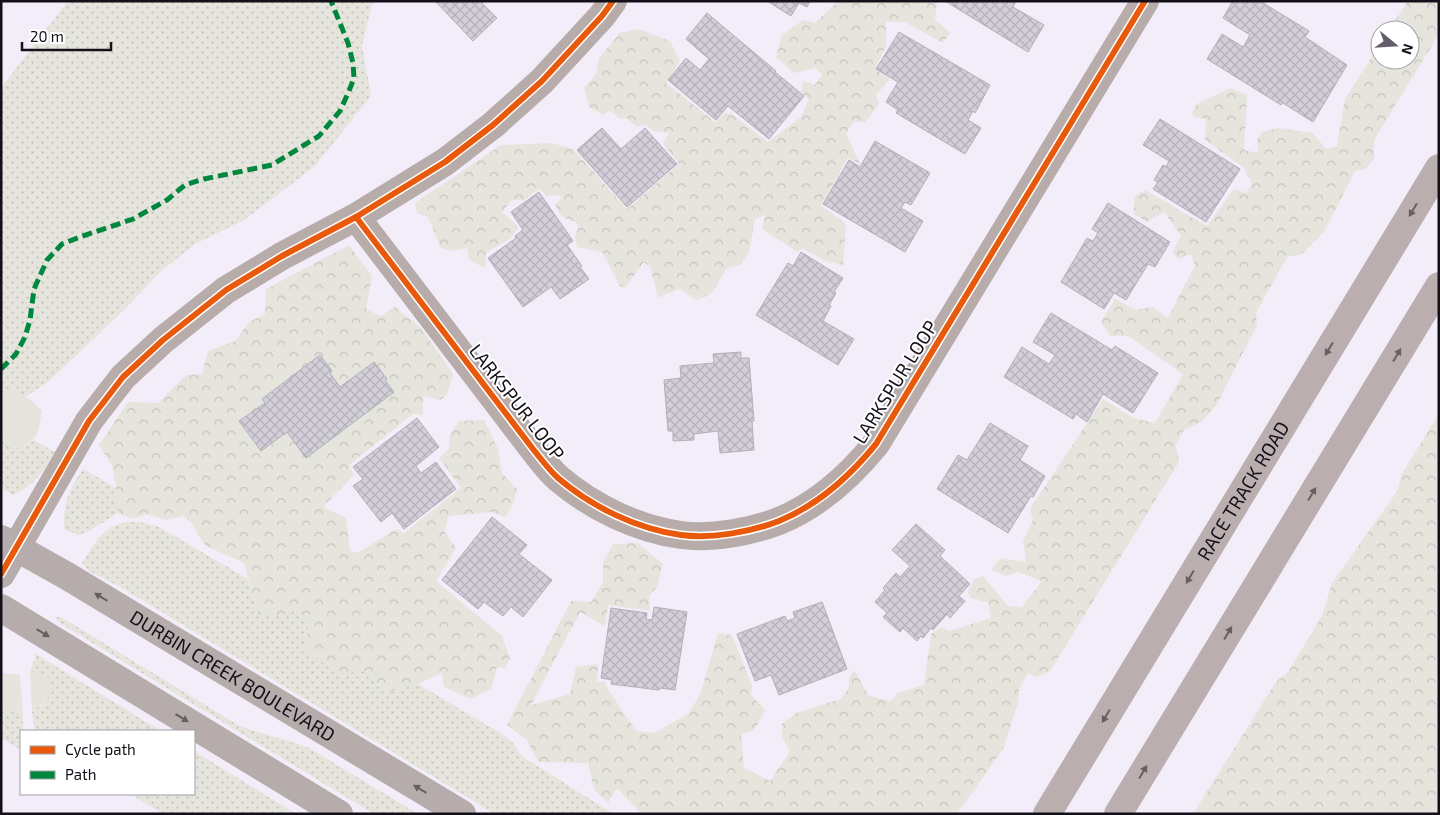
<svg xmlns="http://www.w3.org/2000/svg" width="1440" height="815" font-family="'Exo 2',sans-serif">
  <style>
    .grass { fill: url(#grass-dots) }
    .forest { fill: url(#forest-crowns) }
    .garden { fill: #e5e5dd }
    .building { fill: url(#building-cross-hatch); stroke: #b3afba }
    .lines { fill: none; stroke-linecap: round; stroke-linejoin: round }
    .street { stroke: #b7acaa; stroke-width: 28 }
    .secondary { stroke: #b6acab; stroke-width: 28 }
    .primary { stroke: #baaeaf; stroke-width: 28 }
    .quiet { stroke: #00873e; stroke-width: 5; stroke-dasharray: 10 5; stroke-linecap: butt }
    .cycleway-casing { stroke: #fff; stroke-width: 9 }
    .cycleway { stroke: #e8590c; stroke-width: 6 }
    .oneway { fill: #675f64 }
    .oneway2 { fill: #655e62 }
    .labels { text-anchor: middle; stroke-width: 4; stroke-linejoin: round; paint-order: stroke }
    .street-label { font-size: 19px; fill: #14101a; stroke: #fff }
  </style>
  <defs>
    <pattern id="grass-dots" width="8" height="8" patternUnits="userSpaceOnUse" patternTransform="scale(1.25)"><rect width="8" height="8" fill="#e5e5dd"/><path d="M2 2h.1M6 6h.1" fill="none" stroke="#c4c3bd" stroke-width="1.8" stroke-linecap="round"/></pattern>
    <pattern id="forest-crowns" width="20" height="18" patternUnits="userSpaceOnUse" patternTransform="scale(1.25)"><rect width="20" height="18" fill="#e5e5dd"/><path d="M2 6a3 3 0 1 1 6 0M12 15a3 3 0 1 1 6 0" fill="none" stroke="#c4c3bd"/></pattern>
    <pattern id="building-cross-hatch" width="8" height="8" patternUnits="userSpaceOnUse" patternTransform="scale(1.25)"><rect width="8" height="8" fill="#d3cfd9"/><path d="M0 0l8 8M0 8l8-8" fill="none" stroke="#b4b1ba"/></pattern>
  </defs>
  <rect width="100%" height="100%" fill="#f2edf9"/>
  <g class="grass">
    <path d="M68,1H373L362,45L371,96L314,167L244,220L195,244L160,272L126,308L48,382L15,404L1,420V88Z"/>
    <path d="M1,437L16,448L27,445L34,440L55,452C43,472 35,485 13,495L1,488Z"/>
    <path d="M83,469L116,488L118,513L89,531L79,535L64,529C63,503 69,490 83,469Z"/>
    <path d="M126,522H140L159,527L248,579L259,615L293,608L309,629L366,671L386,693L418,684L502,734L512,742L523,757L614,814H495L122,588L89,571L82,563L99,537L111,527Z"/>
    <path d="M57,617H61L238,725C262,735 287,739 311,749L418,814H374L58,622L56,619Z"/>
    <path d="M36,654L161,731H36L34,727L32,710L44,704L40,673L30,672Z"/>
    <path d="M1,705L11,711L23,715V731H21V750L1,738Z"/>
    <path d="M194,751L296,814H163L131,794H194Z"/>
  </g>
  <g class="forest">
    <path d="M838,1H937L935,19L950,33L943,43L905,22H886V46L875,69L890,79L876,95L879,104L865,123L854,121L846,133L860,164L848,158L821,205L846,224L843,265L824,261L803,248L797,252L762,229L765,215L755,219L749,252L740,265L727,268L711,294L696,300L680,289L658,297L650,267L644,262L625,288L620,286L602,252L577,247L575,236L578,227L577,223L561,216L555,205L562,198L559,195L547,196L539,189L524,200H512L502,212L519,227L511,238L486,253L485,268L469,260L467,248L451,251L441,248L428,217L417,213L415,203L501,145L552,143L573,149L627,209L679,164L663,144L669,133L652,131L646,125L637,127L627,118L620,119L610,111L603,115L589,107L584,88L596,74L599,58L620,33L639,29L670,41L680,61L666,83L715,122L725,113L732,114L768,142L801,117L809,99L801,92L802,85L804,81L815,85L822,75L816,68L794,73L776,57L782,35L803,20L815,23Z"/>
    <path d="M1408,1H1439V34L1374,140V158L1366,169L1355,171L1324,232L1302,254L1287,257L1256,313L1257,325L1216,406L1202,421L1184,430L1176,445L1179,462L1050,671L1037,677L1028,673L1019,689L1018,703L1003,749L957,814H641L617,788L608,803L594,789L588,763L538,762L527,740L507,725L571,601L591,602L603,583V562L613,544L638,543L663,564L657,587L649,596L650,611L608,605L605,626L580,612L531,705L570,694L576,667L598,664L597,682H606L607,688L636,731L654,733L688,714L700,695L718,633L732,635L752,685L751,695L765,710L754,731L741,734L744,768L770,781L790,751L782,738V724L796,713L841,699L849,688V678L854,670L869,696L890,701L898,693L924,685L931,634L941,627L949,631L991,618L988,603L971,598L968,592L974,579L983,576L1008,606L1022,607L1042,581L1018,572L1006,576L991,570L1000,558L1026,562L1023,541L1033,520L1030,509L1103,399L1133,418L1155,423L1183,374L1128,336H1110L1101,322L1115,299L1136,310L1153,307L1168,318L1195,265L1191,254L1178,259L1172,252L1181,236L1164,212L1147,222L1134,214V197L1145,190L1207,226L1234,189L1246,193L1252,184L1244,168L1205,140L1206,119L1194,117L1192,112L1197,104L1230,88L1247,95L1244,150L1258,153L1257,140L1262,132L1278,128L1313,133L1326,149L1337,146L1345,99L1380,44V60H1410V30H1389Z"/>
    <path d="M349,245L372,276L366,309L381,316L395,307L421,328L453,374L447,395L440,400L423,396V415L413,414L349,465L354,475L323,507L346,518L350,550L358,553L396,529L404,533L461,488L439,458L449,449L450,434L459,421L484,420L498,449L502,473L517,489L513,504L505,517L491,512L449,516L444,531L456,548L436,581L502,636L510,659L505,668L497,667L491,689L470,699L444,687L442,673L418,684L386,693L366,671L338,674L304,648L309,629L293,608L282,616L259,615L244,563L206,546L197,533L194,526L184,516L167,520L147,514L133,519L118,513L116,488L112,466L99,445L128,402L158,403L186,375L202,374L208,351L235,341L249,322L265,314L266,289Z"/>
    <path d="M1439,414V814H1193L1276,682L1288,672L1322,616L1332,583L1398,490L1401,475Z"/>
  </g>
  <g class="garden">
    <path d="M12,390L31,400L42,411C38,432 39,442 16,448L1,437V392Z"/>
    <path d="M30,672L40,673L49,678C52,697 48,702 32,710Z"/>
    <path d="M1,673L20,675L23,715L11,711L1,705Z"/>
  </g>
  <g class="building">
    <path d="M435,1H484L482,3L497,18L473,41Z"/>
    <path d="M767,1H810L807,7L799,3L791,16Z"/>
    <path d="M945,1H1016L1013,7L1044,25L1028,52Z"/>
    <path d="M1233,1H1260L1309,31L1305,37L1347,65L1313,122L1283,103L1281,105L1207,59L1222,34L1243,47L1250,35L1223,18Z"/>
    <path d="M707,13L776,71L775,72L804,96L769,139L728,106L716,120L668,80L686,58L700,70L709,59L686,39Z"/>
    <path d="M899,32L990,85L975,113L973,111L968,120L981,128L965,154L896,113L898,110L886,102L898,82L876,69Z"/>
    <path d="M1160,119L1240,169L1206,222L1153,189L1158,182L1154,180L1163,165L1166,167L1169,161L1143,145Z"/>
    <path d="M602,128L621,149L645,128L677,164L627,207L577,150Z"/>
    <path d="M875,141L930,173L911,205L905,202L901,208L923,221L905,252L823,204L849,160L860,167Z"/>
    <path d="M539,192L573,241L567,245L582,266L580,267L589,279L560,299L551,287L523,307L488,258L516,238L515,236L523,230L511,212Z"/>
    <path d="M1108,203L1170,242L1155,267L1148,264L1126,300L1114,293L1104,309L1061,282L1087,238L1093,241L1098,233L1092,229Z"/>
    <path d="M801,252L843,278L834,292L836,293L829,305L831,306L823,321L854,339L838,365L756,315L788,263L793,266Z"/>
    <path d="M1051,313L1112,350L1115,346L1158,373L1133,413L1103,394L1087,422L1076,414L1073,419L1004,377L1022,347L1049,364L1055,355L1033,342Z"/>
    <path d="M741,352V358H749L754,421H752L754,450L720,453L718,431L694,434V440L673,441V431H668L664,380L681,378L680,366L714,363L713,354Z"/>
    <path d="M320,355L332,371L330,373L340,387L374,362L387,379L385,380L394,392L306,458L287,432L261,451L239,421L265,403L262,399Z"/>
    <path d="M417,418L439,447L416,466L421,473L436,462L456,489L404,529L392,513L381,522L353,486L363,479L353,467Z"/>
    <path d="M990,423L1028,446L1020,460L1045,476L1033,497L1031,496L1008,533L937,489L958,455L967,460Z"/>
    <path d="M492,517L527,545L519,554L552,580L523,617L511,607L503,616L484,602L478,609L442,580Z"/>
    <path d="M916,524L945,550L940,556L970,584L959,596L965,601L950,618L947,614L933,630L931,628L923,638L921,636L917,641L903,628L900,632L883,617L887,613L875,602L885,590L883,588L896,573L900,577L910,566L892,550Z"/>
    <path d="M822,602L847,669L779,695L771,675L755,681L737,634L785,616L787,621L795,618L793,612Z"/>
    <path d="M654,607L687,612L675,690L660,688L659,690L611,684L612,680L601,678L611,608L647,613L646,619L652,620Z"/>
  </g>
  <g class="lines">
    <g class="street">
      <path d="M356,217L533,449C541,459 549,470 558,478C592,507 637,529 681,535C711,539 751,532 779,521C818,505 850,476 876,444L1145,1"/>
      <path d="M1,574L89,421L123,377L163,340L226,290L282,256L356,217L445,162L493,125L542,81L602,16L613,1"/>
    </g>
    <g class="secondary">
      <path id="s1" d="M1,539L67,576L462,814"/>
      <path d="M1,608L339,814"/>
    </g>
    <g class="primary">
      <path id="s2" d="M1047,814L1439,168"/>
      <path d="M1118,814L1439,286"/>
    </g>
    <path class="quiet" d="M1,369L16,354L25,337L30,320L34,289L47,260L62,244L80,237L133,219L167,200L185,185L204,179L272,165L319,136L340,111L349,91L354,78L353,63L348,43L331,1"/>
    <defs>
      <g id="cycleway">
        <path d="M356,217L533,449C541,459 549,470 558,478C592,507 637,529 681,535C711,539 751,532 779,521C818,505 850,476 876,444L1145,1"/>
        <path d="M1,574L89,421L123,377L163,340L226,290L282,256L356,217L445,162L493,125L542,81L602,16L613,1"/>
      </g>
    </defs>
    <use href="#cycleway" class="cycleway-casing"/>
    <use href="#cycleway" class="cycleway"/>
  </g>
  <defs><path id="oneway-solid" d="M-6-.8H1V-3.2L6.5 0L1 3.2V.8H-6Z" transform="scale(1.25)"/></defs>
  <g class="oneway">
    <use href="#oneway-solid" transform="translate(1413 210) rotate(121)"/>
    <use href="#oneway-solid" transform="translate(1329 349) rotate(121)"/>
    <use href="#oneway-solid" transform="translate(1397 355) rotate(-59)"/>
    <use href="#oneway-solid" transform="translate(1312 494) rotate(-59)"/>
    <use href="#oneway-solid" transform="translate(1190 577) rotate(121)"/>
    <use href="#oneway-solid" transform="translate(1228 633) rotate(-59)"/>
    <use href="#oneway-solid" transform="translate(1106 716) rotate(121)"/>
    <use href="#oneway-solid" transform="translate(1143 772) rotate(-59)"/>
  </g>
  <g class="oneway2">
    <use href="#oneway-solid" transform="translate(101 597) rotate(-149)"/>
    <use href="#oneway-solid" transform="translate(43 633) rotate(31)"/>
    <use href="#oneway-solid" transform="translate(182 718) rotate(31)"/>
    <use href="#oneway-solid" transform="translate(420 789) rotate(-149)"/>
  </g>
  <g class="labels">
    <g class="street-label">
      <text transform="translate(895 382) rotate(-58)" y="7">LARKSPUR LOOP</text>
      <text transform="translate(517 402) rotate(52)" y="7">LARKSPUR LOOP</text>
      <text dy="7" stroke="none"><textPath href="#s2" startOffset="378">RACE TRACK ROAD</textPath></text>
      <text dy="7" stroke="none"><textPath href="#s1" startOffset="269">DURBIN CREEK BOULEVARD</textPath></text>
    </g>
  </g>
  <rect width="1440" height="815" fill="none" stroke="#14101a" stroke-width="5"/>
  <rect x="20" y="730" width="175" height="65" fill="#ffffff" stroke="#a19fa3"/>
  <rect x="30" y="746" width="25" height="8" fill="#e8590c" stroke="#a19fa3"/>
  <text x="65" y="755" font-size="15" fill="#14101a">Cycle path</text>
  <rect x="30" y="771" width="25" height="8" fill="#00873e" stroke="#a19fa3"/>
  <text x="65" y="780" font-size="15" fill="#14101a">Path</text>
  <g transform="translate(1395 45) rotate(108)"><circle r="24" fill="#ffffff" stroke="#a19fa3"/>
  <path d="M0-4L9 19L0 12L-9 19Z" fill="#625d68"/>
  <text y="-8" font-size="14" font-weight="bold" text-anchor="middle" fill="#14101a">N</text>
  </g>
  <path d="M22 42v8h89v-8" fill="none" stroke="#14101a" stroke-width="2.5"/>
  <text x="30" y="42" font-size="15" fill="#14101a" stroke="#ffffff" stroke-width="4" paint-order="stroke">20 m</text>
</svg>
